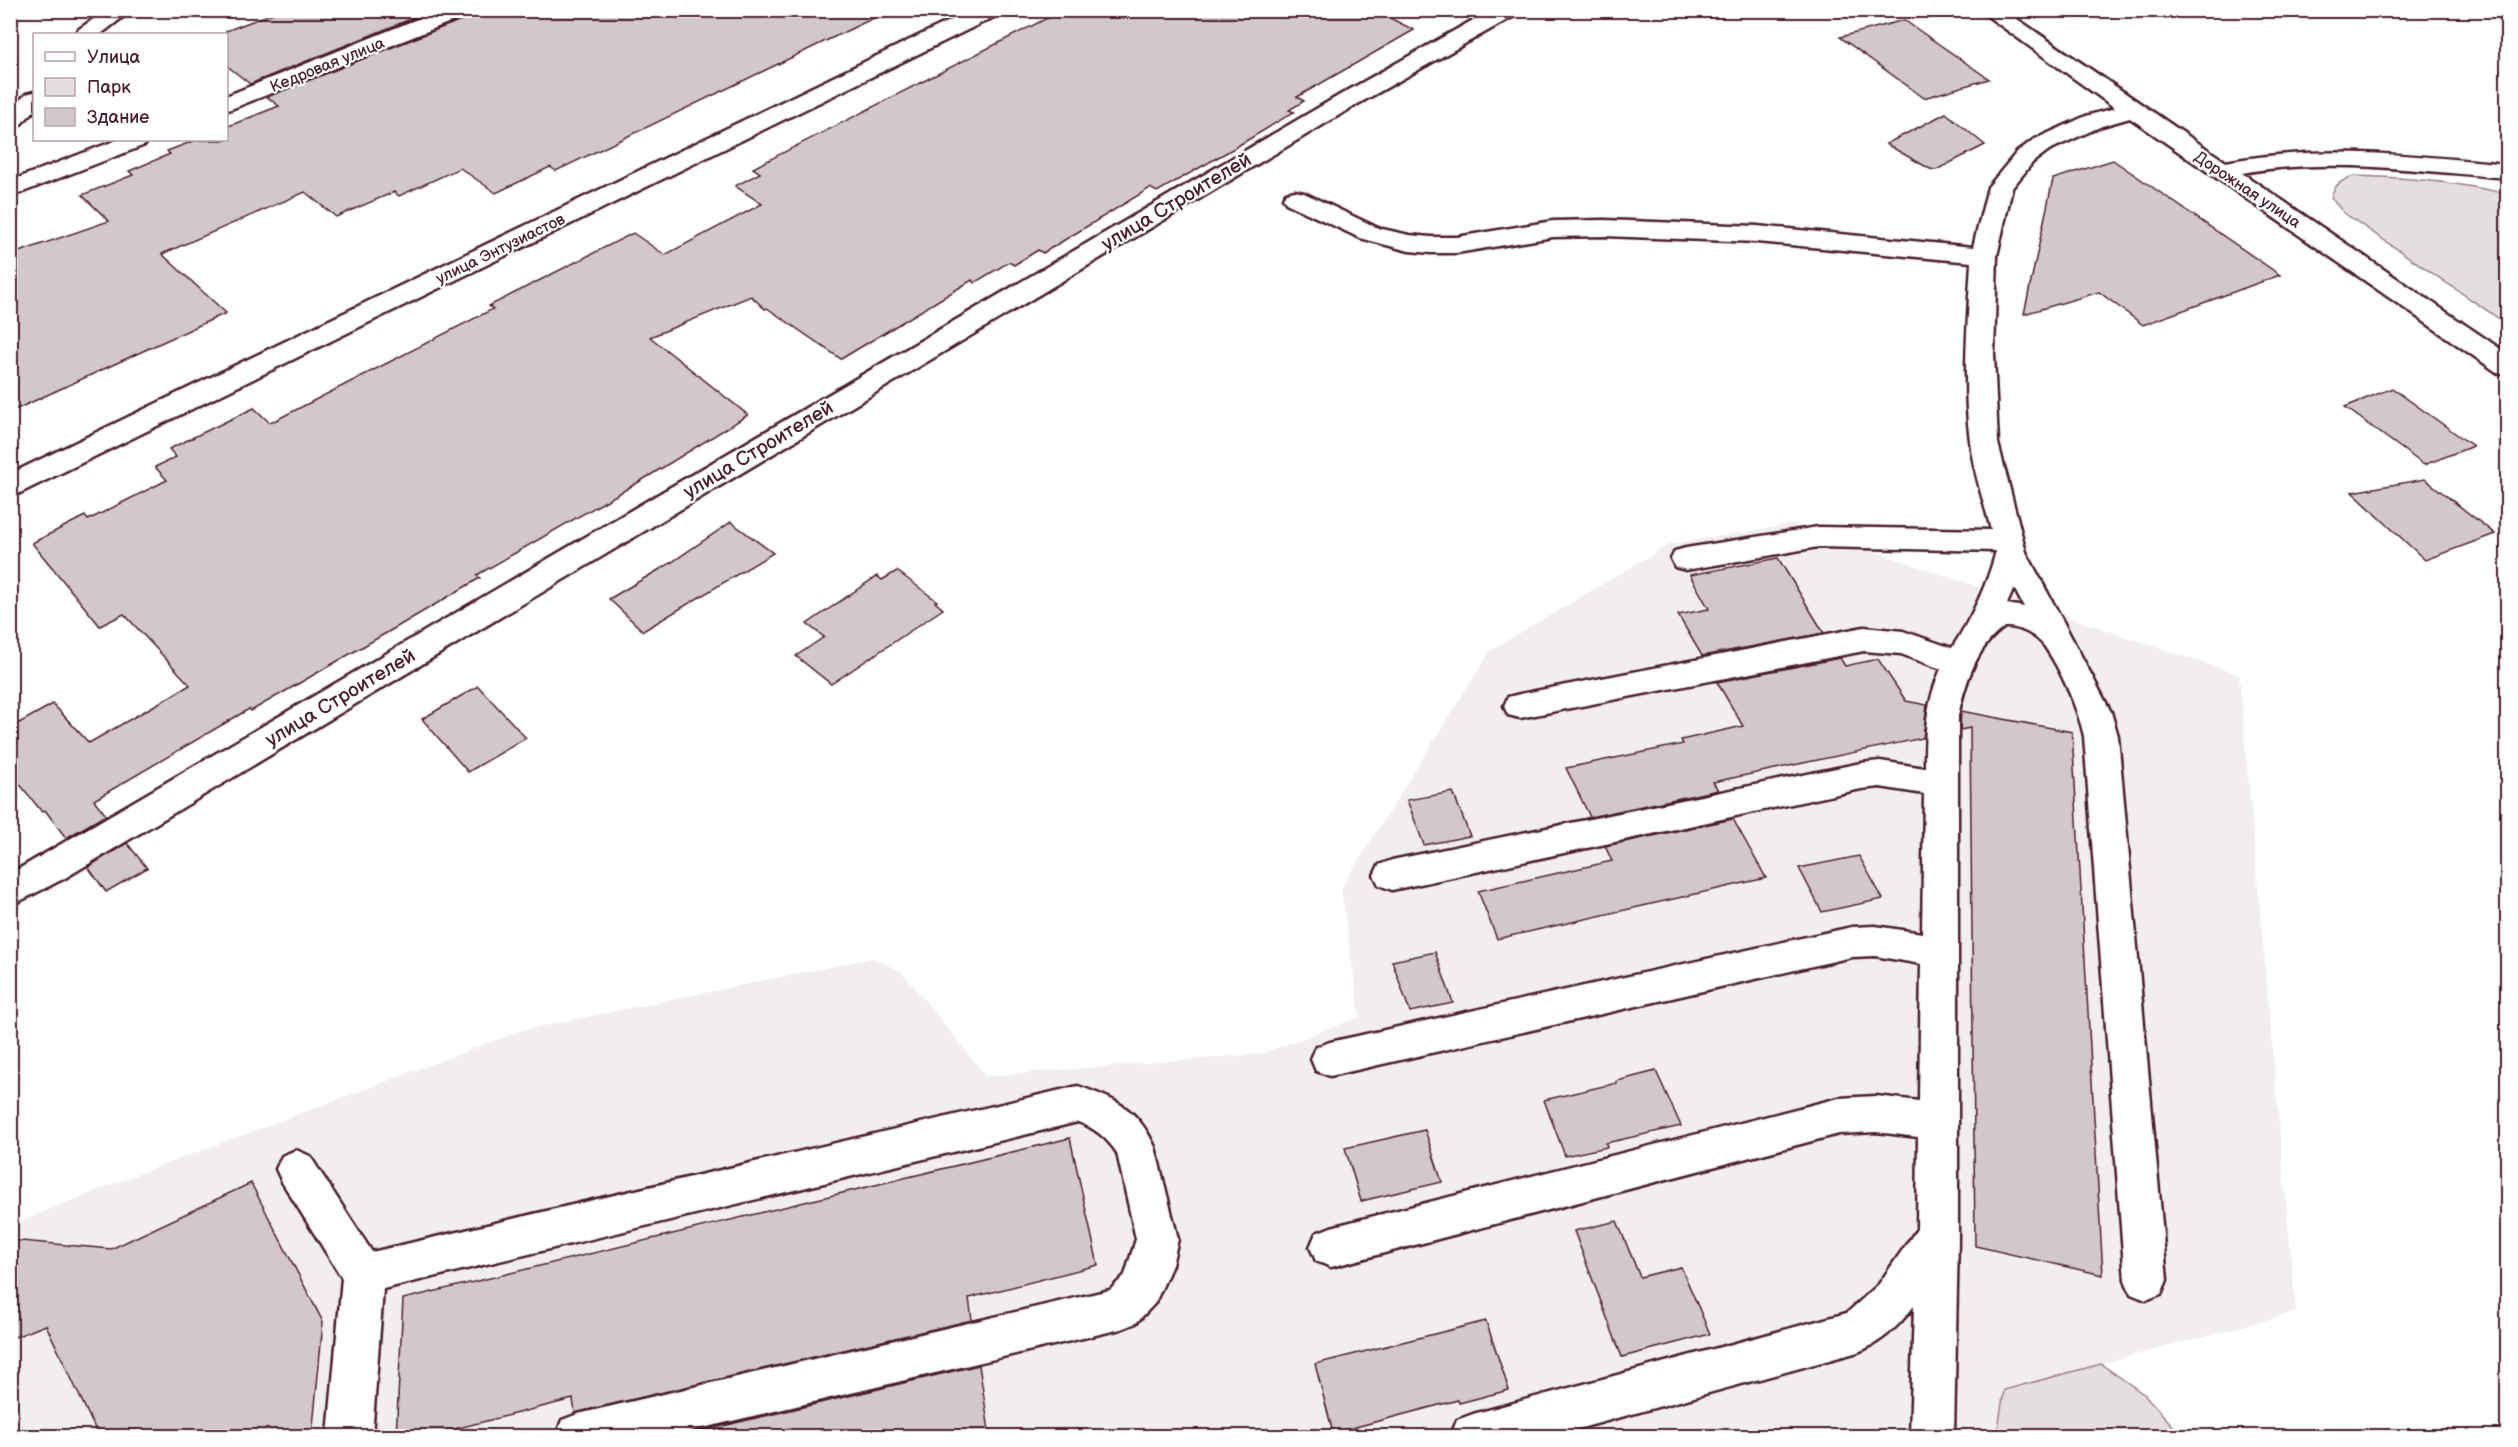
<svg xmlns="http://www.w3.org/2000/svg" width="2518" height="1447" font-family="'Balsamiq Sans',sans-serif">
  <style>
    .built { fill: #f2eeef }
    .green { fill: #e5dee0; stroke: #987e86; stroke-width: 1.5 }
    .building { fill: #d2c7cb; stroke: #4a1f2b; stroke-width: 1.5 }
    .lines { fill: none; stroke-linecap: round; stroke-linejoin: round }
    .minor-casing { stroke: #4a1f2b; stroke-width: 5 }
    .minor { fill: #fff; fill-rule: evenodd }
    .labels { text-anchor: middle; stroke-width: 4.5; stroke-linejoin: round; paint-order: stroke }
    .far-street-label { font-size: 16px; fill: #4a1f2b; stroke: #fff }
    .street-label { font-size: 20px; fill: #4a1f2b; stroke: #fff }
  </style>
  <rect width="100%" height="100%" fill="#fff"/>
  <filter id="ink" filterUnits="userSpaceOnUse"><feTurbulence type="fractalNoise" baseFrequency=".0167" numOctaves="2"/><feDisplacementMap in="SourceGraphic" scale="12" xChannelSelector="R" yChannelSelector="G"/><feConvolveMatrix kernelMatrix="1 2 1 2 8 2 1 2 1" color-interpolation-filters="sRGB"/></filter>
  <g filter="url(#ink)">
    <path class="built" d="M1793,524L2239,675L2296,1312L2004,1390L1997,1436H11V1225L136,1175L523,1030L873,958L902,972L986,1076L1261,1054L1360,1017L1341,888L1491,650L1670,544Z"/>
    <g class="green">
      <path d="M2353,176C2406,177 2457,182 2507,194V324L2344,213L2331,198C2334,184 2341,181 2353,176Z"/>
      <path d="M2101,1364L2145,1395L2182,1436H1997L2004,1390Z"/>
    </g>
    <g class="building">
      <path d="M281,10H433L250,84L226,65V31Z"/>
      <path d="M472,10H890L556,171L550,167L496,193L460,168L399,196L394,192L336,217L305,192L162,254L226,313L10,412V255L109,221L82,195L133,175L129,171L170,154L167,151L196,140H226V127L279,106L267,97L469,17Z"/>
      <path d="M1063,10H1374L1414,30L1297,97L1304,101L1289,110L1294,112L1236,147L1157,192L1150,188L1043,253L1038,250L1014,265L1009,262L974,283L972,280L841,359L767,308L765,309L751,296L650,337L748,415L644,479L477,575L480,578L395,628L251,711L249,709L94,800L106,815L66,838L45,810L42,812L10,772V728L53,704L89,743L190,685L124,614L100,626L32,543L85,516L88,520L167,480L155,467L176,457L169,449L254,408L269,422L276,420L493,309L489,306L633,233L665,255L762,204L735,186L760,173L753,168Z"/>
      <path d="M1904,20L1989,79L1924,98L1840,37Z"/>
      <path d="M1946,113L1985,145L1936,170L1930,169L1886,144Z"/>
      <path d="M2113,160L2280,275L2143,325L2099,292L2024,314L2053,179Z"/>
      <path d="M2392,388L2473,446L2424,465L2345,407Z"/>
      <path d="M2425,479L2495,534L2425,560L2352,492Z"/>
      <path d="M731,522L773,553L643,631L609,599L672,562Z"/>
      <path d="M1778,558L1824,633L1702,656L1678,615L1709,609L1690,575Z"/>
      <path d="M897,571L937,601L935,602L943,609L831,684L796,656L824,637L807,624L877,576L882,580Z"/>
      <path d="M1840,658L1845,666L1878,659L1906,701L1927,705L1923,738L1713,782L1718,790L1590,817L1566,768L1683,744L1681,740L1743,726L1717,682Z"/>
      <path d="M478,686L526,738L468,772L422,719Z"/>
      <path d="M1961,711L2072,732L2103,1275L1975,1246L1970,728L1960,730Z"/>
      <path d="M1453,792L1470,836L1424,845L1407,800Z"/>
      <path d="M1733,819L1766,878L1497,939L1478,891L1612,861L1605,846Z"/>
      <path d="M127,843L147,868L106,892L88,867Z"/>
      <path d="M1859,856L1883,899L1822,912L1799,868Z"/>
      <path d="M1435,952L1453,1003L1410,1012L1392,961Z"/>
      <path d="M1656,1071L1681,1126L1606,1143L1607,1147L1565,1156L1544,1100L1617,1083V1081Z"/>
      <path d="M1425,1130L1442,1182L1361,1201L1345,1148Z"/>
      <path d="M1070,1138L1098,1265L969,1298L972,1320L575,1413L573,1399L423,1437H396L403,1299Z"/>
      <path d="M251,1183L323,1322L312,1437H99L46,1325L10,1339V1240L111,1249Z"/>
      <path d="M1617,1221L1640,1277L1681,1267L1710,1334L1622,1357L1574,1231Z"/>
      <path d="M1486,1321L1509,1390L1459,1403L1458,1400L1333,1433L1315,1364Z"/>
      <path d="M979,1365L990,1437H677Z"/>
    </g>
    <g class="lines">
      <defs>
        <g id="minor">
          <path d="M107,10H132L101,34H76L79,29Z"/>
          <path d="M440,10H470L468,15L226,111V96Z"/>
          <path d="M972,10H1000L998,15L20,493L10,496V474Z"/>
          <path d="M1491,10H1518L1516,15L1356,105L65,878L10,906V874L1340,95Z"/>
          <path d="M1979,10H2004L2226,162C2320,144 2413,156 2508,164V178C2420,171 2329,157 2242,173L2508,354V376L2498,373L2130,118L2102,126L2049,150L2033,162L2012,188L1997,256L1994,354L1998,443L2026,552L2111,712L2118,736L2167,1280L2161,1294L2146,1300L2131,1294L2125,1280L2084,736C2078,709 2061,670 2045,647C2036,635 2019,626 2005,627C1976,646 1965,684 1958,716V1237L1954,1436H1910L1914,1306C1899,1326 1881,1343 1858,1352L1552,1436H1451L1457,1420L1473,1414L1847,1313L1879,1284L1917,1229L1918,1137L1876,1132L1839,1134L1331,1267L1316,1261L1310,1247L1316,1233L1331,1227L1839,1098L1876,1096L1919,1101L1921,964L1875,956L1852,957L1330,1076L1316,1071L1311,1059L1316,1047L1330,1042L1852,927L1875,926L1922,933L1924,794L1880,787L1861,789L1392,890L1379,885L1374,875L1379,865L1392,860L1861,763L1880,761L1925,768C1925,730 1926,704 1941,669L1901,654L1864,651L1520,718L1508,715L1504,706L1508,697L1520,694L1864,627L1903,631L1952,648C1971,618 1987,586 1996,551L1818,547L1686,570L1675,567L1671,559L1675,551L1686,548L1818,527L1991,530C1984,501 1973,471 1970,441C1962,382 1968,321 1971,262L1757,242L1604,236L1553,237L1457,253H1431L1409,251L1360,238L1286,203L1283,198L1286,193L1295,191L1304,193L1378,228L1409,235L1431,237H1457L1553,221L1604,220L1757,226L1973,247L1988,187L2017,152L2033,140L2086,116L2115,108ZM2014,588L2024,607L2007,604Z"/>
          <path d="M34,92V111L18,127L10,129V109L26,94Z"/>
          <path d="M117,140H149L145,145L10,197V181Z"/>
          <path d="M1078,1086C1117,1100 1137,1108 1155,1147L1178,1239L1172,1265L1155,1303L1136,1323L1121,1329L669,1436H556L562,1420L578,1414L1110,1290L1125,1275L1136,1239L1117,1153C1107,1138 1095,1128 1078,1122L383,1289L372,1436H328L342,1278L282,1182L276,1169L282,1156L296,1150L310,1156L372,1252Z"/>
        </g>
      </defs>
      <use href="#minor" class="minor-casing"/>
      <use href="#minor" class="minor"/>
    </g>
  </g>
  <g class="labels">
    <g class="far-street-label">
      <text transform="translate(327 64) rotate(-22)" y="6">Кедровая улица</text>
      <text transform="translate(2248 189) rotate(34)" y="6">Дорожная улица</text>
      <text transform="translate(500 248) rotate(-26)" y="6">улица Энтузиастов</text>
    </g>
    <g class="street-label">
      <text transform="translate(1176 201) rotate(-31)" y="7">улица Строителей</text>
      <text transform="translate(758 449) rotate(-31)" y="7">улица Строителей</text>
      <text transform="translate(340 697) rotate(-31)" y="7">улица Строителей</text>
    </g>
  </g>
  <rect width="2518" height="1447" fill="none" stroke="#fff" stroke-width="36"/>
  <rect x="18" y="18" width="2482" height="1411" fill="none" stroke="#4a1f2b" stroke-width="2" filter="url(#ink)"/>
  <rect x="33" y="33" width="195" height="108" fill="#ffffff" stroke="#b7a5aa" stroke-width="1.5"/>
  <rect x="45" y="52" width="30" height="9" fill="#ffffff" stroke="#b7a5aa" stroke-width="1.5"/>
  <text x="87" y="63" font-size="18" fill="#4a1f2b">Улица</text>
  <rect x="45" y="78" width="30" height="18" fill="#e5dee0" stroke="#b7a5aa" stroke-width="1.5"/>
  <text x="87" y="93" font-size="18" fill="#4a1f2b">Парк</text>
  <rect x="45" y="108" width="30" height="18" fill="#d2c7cb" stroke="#b7a5aa" stroke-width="1.5"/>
  <text x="87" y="123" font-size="18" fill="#4a1f2b">Здание</text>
</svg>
